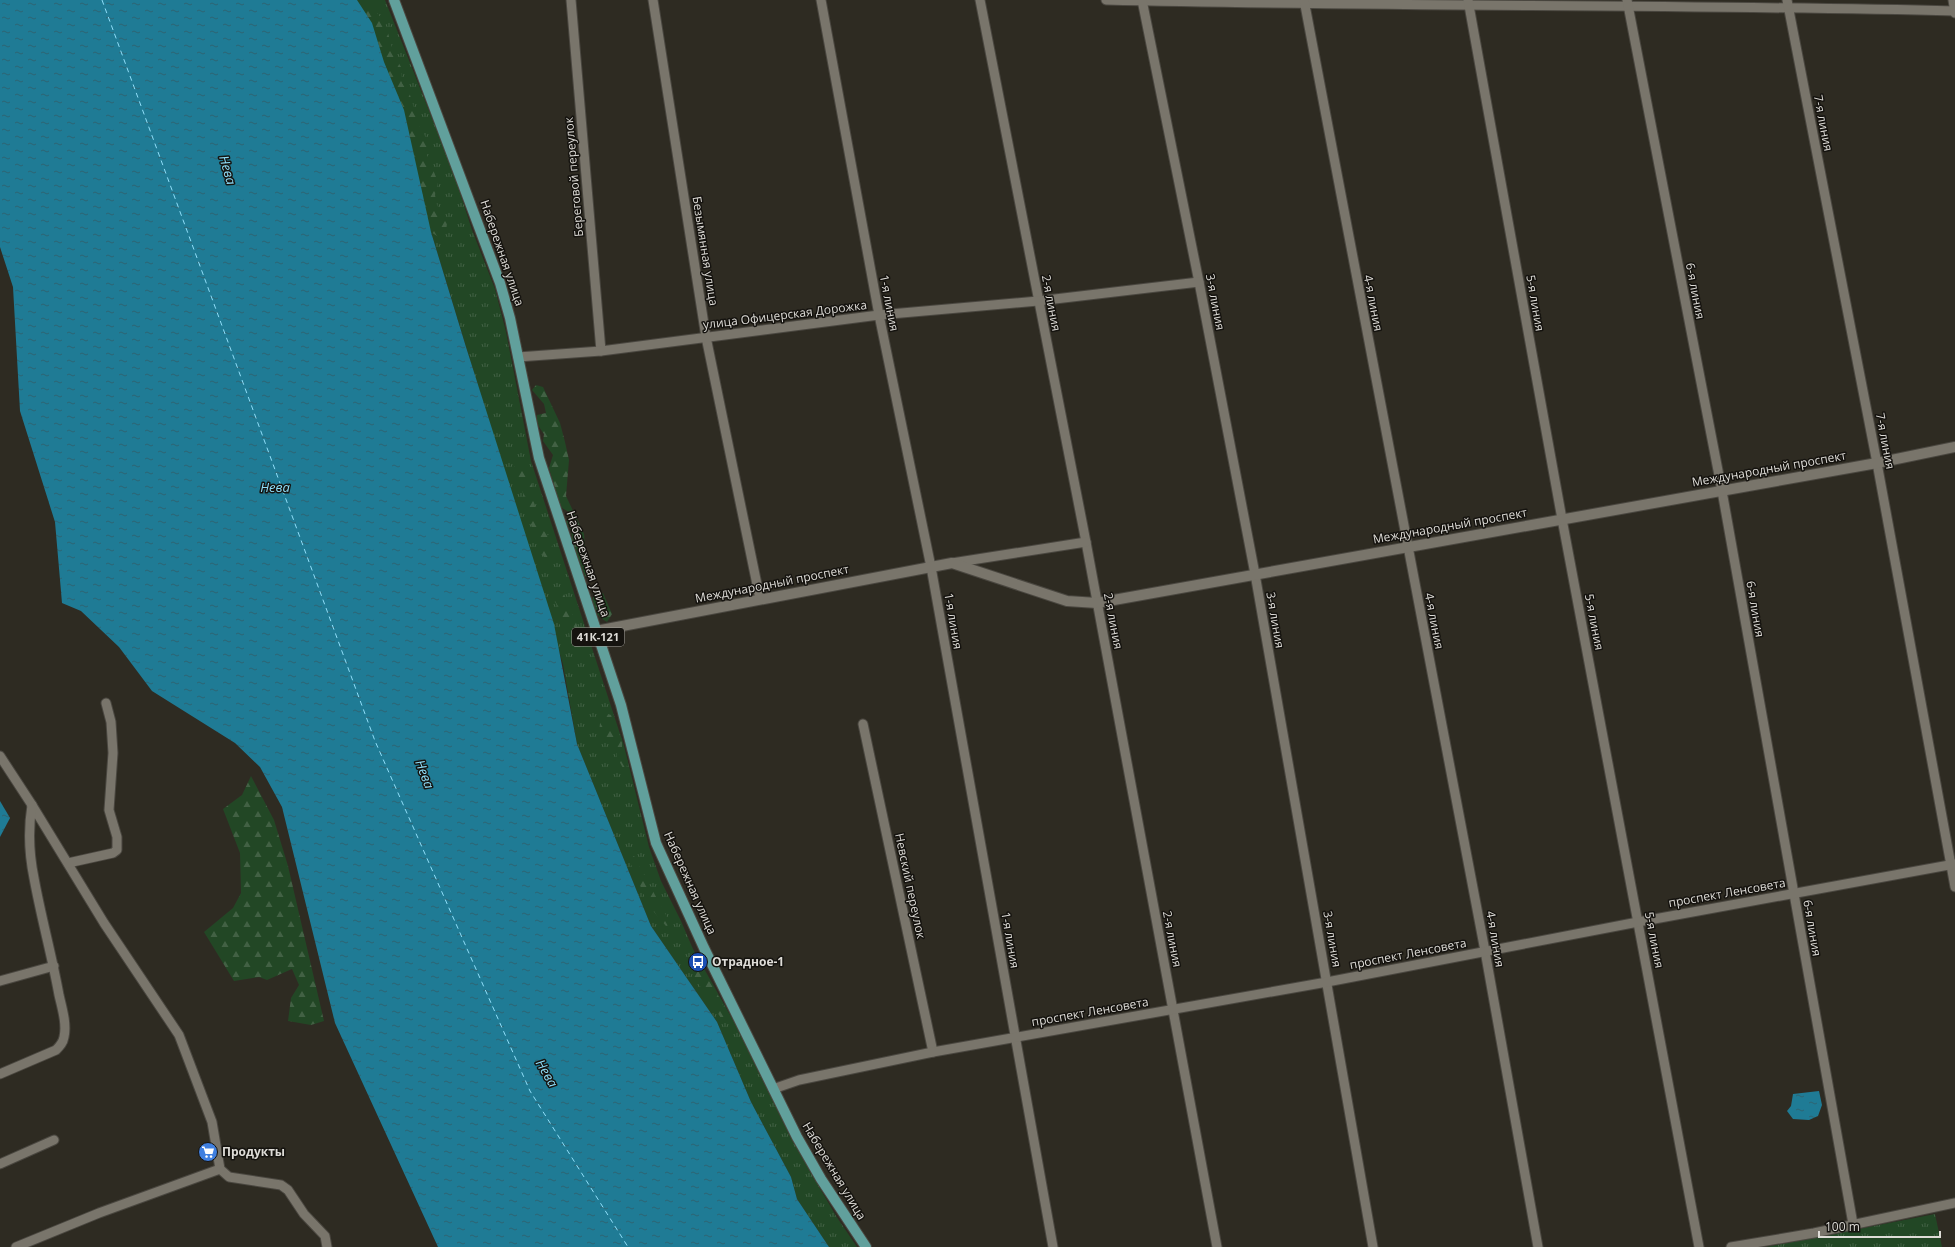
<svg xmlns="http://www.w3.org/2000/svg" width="1955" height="1247" font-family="'Open Sans',sans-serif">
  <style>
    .grass { fill: url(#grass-tufts) }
    .forest { fill: url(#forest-firs) }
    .water { fill: url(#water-ripples) }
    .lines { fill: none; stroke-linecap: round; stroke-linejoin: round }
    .ferry { stroke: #8fdef9; stroke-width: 1; stroke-dasharray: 5 4; stroke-linecap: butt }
    .minor-casing { stroke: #4a4740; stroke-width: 11 }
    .tertiary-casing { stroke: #4a4740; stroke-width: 12 }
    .primary-casing { stroke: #4a4740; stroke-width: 12 }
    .minor { stroke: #79756b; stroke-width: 9 }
    .tertiary { stroke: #79756b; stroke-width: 10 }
    .primary { stroke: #61a09c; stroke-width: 10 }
    .labels { text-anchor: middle; stroke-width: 3; stroke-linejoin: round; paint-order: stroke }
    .shield { fill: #15130f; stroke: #a2a09b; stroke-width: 1 }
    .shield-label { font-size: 11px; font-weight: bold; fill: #dedcd7 }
    .street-label { font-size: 12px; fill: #dedcd7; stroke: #15130f }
    .poi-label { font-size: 12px; font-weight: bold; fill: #dedcd7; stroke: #15130f; text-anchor: start }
    .water-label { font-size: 13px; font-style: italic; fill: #8fdef9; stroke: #15130f }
  </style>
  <defs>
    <pattern id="grass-tufts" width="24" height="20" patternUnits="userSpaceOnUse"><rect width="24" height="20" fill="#224725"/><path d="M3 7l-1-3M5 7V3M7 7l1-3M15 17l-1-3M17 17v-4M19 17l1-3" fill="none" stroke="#426144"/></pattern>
    <pattern id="forest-firs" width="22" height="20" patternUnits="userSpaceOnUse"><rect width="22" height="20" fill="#224725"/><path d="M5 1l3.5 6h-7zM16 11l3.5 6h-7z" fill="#426144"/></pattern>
    <pattern id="water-ripples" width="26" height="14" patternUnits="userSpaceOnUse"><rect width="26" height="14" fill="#1f7b95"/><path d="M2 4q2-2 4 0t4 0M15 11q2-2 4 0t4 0" fill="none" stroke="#2d6473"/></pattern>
  </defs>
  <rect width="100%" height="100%" fill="#2e2b22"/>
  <g class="grass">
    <path d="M357,0H385L453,171L472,230L495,289L506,332L531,461L624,746L649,847L661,881L681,921L693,949L734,1022L792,1140L836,1216L857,1247H829L797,1199L791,1177L751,1102L717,1022L651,926L577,744L563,664L431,232Z"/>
    <path d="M1935,1214L1942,1247H1766Z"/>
  </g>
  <g class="forest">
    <path d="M357,0H368L369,4L385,22L394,55L401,67L402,83L410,95L420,128L425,136L428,147L427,155L438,182L435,195L437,205L447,223L446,232L440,238L431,232L404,110L384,62L372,23Z"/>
    <path d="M536,385L543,387L560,423L565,442L569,460L566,496L584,534L585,549L592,573L588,577L585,576L573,545L571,530L566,522L570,517L569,512L562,508L558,499L549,468L553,455L543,441L544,434C539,427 536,423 537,415L546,413L544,404L532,390Z"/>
    <path d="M516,462L525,464C534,480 533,500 537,518C541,535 556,533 552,557L549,559L545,558L539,550L534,532L527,515L525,498L517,478L514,467Z"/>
    <path d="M554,588L558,589L564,594L581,635L584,646L582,651L579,652L573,647L568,629L560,627V610L552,597Z"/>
    <path d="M603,593L612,614L607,622C597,616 590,608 593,597Z"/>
    <path d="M605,713L611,715L615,727L622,739V750L628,761L626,769L623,768L617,757L616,744C613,741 611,741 607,739C596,733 599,721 605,713Z"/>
    <path d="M251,776L274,820L288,866L324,1021L311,1025L288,1021L291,998L299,985L292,969L267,980L259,977L234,981L204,932L233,908L241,893L240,853L223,809L242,795Z"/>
    <path d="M634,856L669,921V925L666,926L649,906L629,860Z"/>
    <path d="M694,966C705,970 727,1007 727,1019L721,1018L694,977L691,969Z"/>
  </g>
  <g class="water">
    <path d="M0,0H357L372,23L384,62L404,110L431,232L466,347L554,624L577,744L651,926L717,1022L751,1102L791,1177L797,1199L829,1247H438L335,1023L282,807L260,767L235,743L152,691L119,647L81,611L62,603L55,522L20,411L13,287L0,247Z"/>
    <path d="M0,801L10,818L0,837Z"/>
    <path d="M1819,1091L1822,1105L1818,1116L1809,1120L1793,1119L1787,1111L1791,1106L1793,1094Z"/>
  </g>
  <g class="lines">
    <path class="ferry" d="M102,0L375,741L530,1091L628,1247"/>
    <defs>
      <g id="minor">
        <path d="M571,0L601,351"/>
        <path d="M653,0L706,337L760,599"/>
        <path d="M821,0L879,315L931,567L1053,1247"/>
        <path d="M980,0L1086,542L1217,1247"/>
        <path d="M1106,0C1389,7 1672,4 1955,11"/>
        <path d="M1142,0L1199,282L1255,574L1373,1247"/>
        <path d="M1304,0L1485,951L1538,1247"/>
        <path d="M1468,0L1562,519L1699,1247"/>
        <path d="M1627,0L1722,491L1853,1224"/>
        <path d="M1787,0L1877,463L1955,887"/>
        <path d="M1953,0L1955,13"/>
        <path d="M518,357L601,351L879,315L1038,301L1199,282"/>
        <path d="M952,563L1086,542"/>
        <path d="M863,724L933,1052"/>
        <path d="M0,756L32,805L104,923L179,1035L212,1122L220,1169L229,1177L281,1185L288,1190L304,1214L325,1236L327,1247"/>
        <path d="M68,863L113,853L117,850V837L109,810L113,753L111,722L106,703"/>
        <path d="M0,981L54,966"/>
        <path d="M0,1074L56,1050C60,1046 63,1043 64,1037C67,1024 62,1008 59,995C52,956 41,917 34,878C29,854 28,830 32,805"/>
        <path d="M773,1089L799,1080L933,1052L1327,982L1638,922L1955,864"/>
        <path d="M0,1164L54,1140"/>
        <path d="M16,1247L99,1213L220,1169"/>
        <path d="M1731,1247L1814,1233L1955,1203"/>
      </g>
      <path id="tertiary" d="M596,631L952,563L1067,601L1097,603L1877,463L1955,447"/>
      <path id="primary" d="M394,0L500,283L510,318L539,458L621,705L656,843L704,948L797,1137L821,1179L866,1247"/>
    </defs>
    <use href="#minor" class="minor-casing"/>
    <use href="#tertiary" class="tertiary-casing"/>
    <use href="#primary" class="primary-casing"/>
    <use href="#minor" class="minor"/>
    <use href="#tertiary" class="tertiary"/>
    <use href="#primary" class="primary"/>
  </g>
  <defs>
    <symbol id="bus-disc" viewBox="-11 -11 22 22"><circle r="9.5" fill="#1a4fb4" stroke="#15130f"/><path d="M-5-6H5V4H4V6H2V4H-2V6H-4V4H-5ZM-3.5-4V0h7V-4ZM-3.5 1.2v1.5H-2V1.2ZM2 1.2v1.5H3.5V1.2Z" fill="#fff"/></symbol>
    <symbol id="supermarket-disc" viewBox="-11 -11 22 22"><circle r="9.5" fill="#3f7fe0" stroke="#15130f"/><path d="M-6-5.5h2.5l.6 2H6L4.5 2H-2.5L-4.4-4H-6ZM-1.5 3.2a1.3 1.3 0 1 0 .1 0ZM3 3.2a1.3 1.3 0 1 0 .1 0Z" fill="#fff"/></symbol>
  </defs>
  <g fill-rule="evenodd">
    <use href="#bus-disc" x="687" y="951" width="22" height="22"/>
    <use href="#supermarket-disc" x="197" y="1141" width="22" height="22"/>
  </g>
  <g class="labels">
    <rect class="shield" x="572" y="628" width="52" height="18" rx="3"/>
    <g class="shield-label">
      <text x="598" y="641">41К-121</text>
    </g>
    <g class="street-label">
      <text transform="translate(1823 123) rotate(79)" y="4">7-я линия</text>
      <text transform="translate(574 177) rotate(-95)" y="4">Береговой переулок</text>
      <text transform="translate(705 251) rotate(81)" y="4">Безымянная улица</text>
      <text transform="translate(502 253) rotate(71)" y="4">Набережная улица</text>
      <text transform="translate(1695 291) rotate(79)" y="4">6-я линия</text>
      <text transform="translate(1215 302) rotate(79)" y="4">3-я линия</text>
      <text transform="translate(889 303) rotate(79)" y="4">1-я линия</text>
      <text transform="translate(1051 303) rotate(79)" y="4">2-я линия</text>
      <text transform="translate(1373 303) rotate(79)" y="4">4-я линия</text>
      <text transform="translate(1535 303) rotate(80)" y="4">5-я линия</text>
      <text transform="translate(785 315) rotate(-7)" y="4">улица Офицерская Дорожка</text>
      <text transform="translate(1885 441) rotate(79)" y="4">7-я линия</text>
      <text transform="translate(1769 469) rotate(-10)" y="4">Международный проспект</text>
      <text transform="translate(1450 526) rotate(-10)" y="4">Международный проспект</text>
      <text transform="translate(588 564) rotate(71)" y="4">Набережная улица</text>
      <text transform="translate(772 584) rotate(-11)" y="4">Международный проспект</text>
      <text transform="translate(1755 609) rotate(80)" y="4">6-я линия</text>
      <text transform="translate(1275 620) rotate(80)" y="4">3-я линия</text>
      <text transform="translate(953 621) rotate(80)" y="4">1-я линия</text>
      <text transform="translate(1113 621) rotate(79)" y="4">2-я линия</text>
      <text transform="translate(1434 621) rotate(79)" y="4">4-я линия</text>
      <text transform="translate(1594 622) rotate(79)" y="4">5-я линия</text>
      <text transform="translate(690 883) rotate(66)" y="4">Набережная улица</text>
      <text transform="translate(910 886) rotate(78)" y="4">Невский переулок</text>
      <text transform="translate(1727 893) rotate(-10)" y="4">проспект Ленсовета</text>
      <text transform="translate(1812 928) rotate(80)" y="4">6-я линия</text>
      <text transform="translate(1172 939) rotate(79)" y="4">2-я линия</text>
      <text transform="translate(1332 939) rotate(80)" y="4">3-я линия</text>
      <text transform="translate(1495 939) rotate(80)" y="4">4-я линия</text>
      <text transform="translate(1010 940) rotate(80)" y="4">1-я линия</text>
      <text transform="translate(1654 940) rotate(79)" y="4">5-я линия</text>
      <text transform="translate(1408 954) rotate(-11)" y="4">проспект Ленсовета</text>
      <text transform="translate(1090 1012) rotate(-10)" y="4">проспект Ленсовета</text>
      <text transform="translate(834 1171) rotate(59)" y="4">Набережная улица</text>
    </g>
    <g class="poi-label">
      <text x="712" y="966">Отрадное-1</text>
      <text x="222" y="1156">Продукты</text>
    </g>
    <g class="water-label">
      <text transform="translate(228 170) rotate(74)" y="5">Нева</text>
      <text x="275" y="492">Нева</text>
      <text transform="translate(425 774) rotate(69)" y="5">Нева</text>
      <text transform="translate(547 1073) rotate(60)" y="5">Нева</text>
    </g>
  </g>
  <path d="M1819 1231v6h121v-6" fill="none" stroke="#dedcd7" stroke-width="2"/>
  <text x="1825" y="1231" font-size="12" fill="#dedcd7" stroke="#15130f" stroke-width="3" paint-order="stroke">100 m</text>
</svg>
